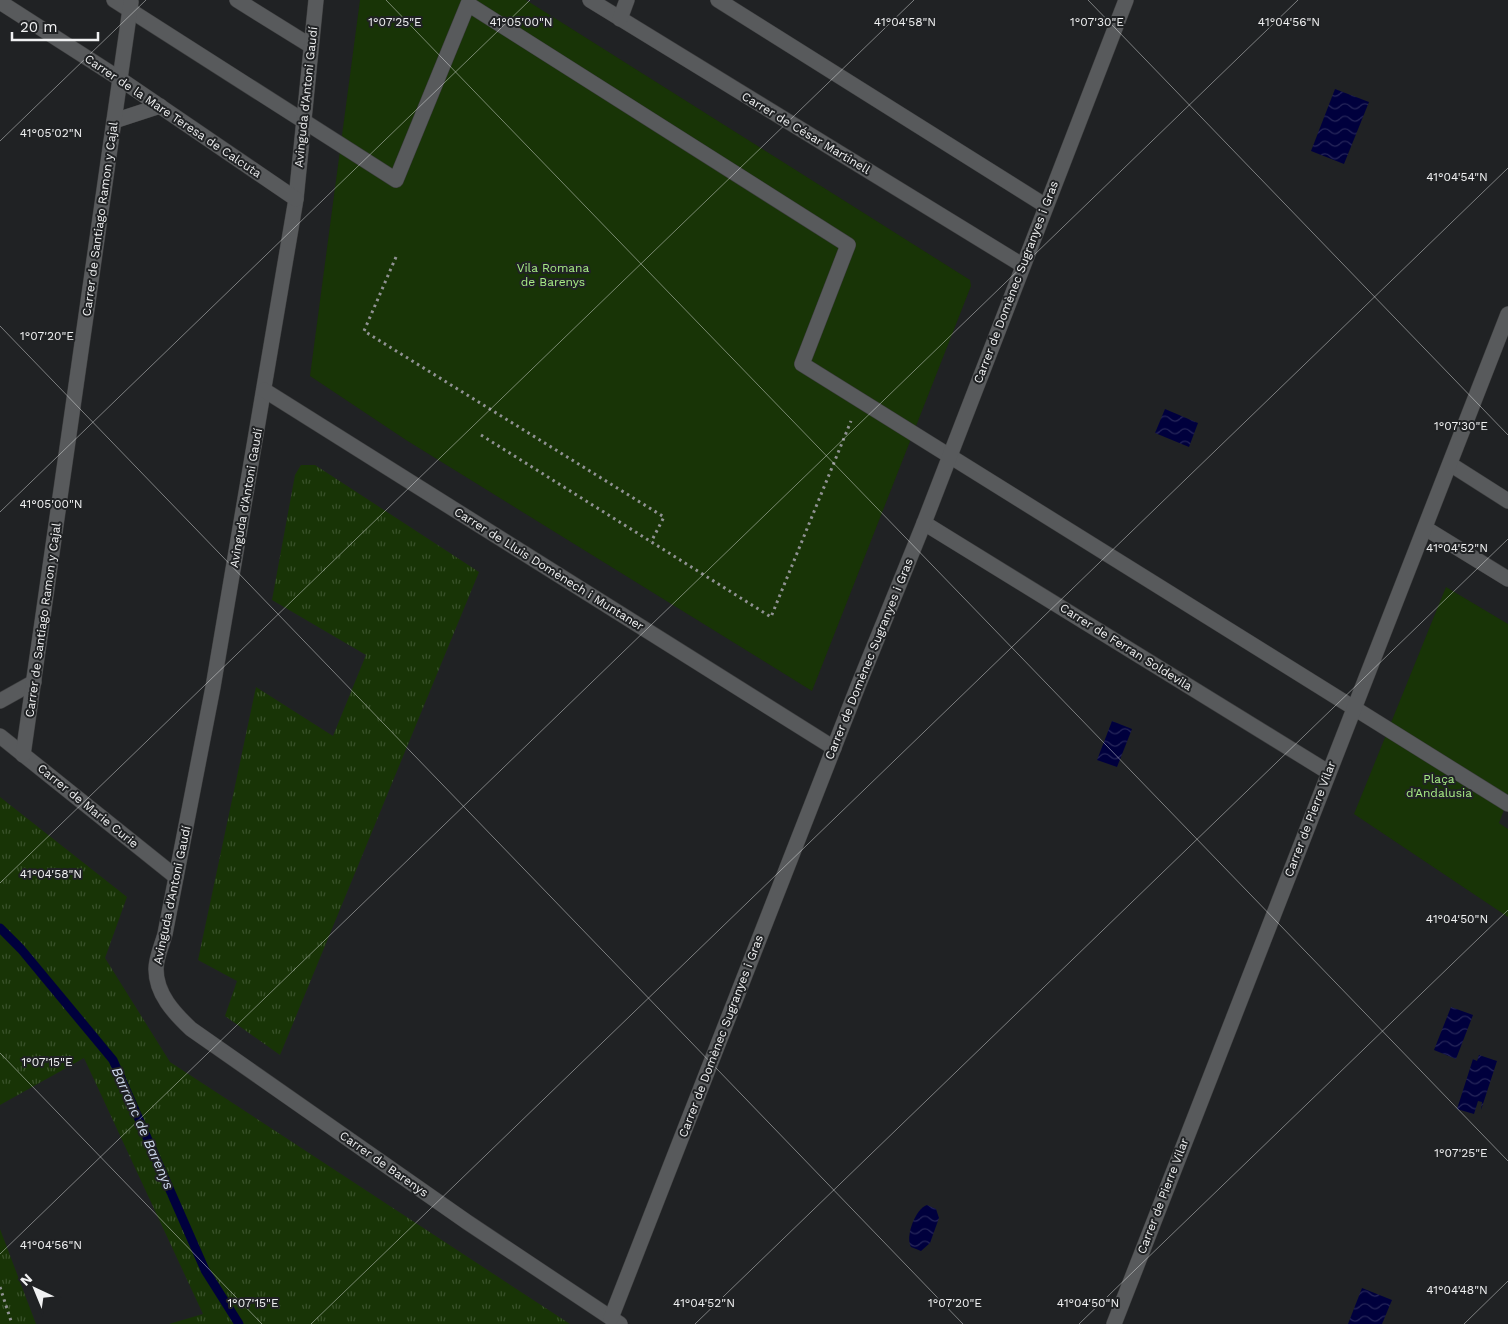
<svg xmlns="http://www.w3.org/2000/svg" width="1508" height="1324" font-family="'Work Sans',sans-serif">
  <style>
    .grass { fill: url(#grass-tufts) }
    .garden { fill: #183406 }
    .water { fill: url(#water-waves) }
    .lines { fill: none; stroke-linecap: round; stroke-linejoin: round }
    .stream { stroke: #00003d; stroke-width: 9 }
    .street-casing { stroke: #3d3e3f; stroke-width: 16 }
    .path { stroke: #909293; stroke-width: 3; stroke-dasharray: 2.5 4; stroke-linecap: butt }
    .street { stroke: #585a5c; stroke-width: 15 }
    .ticks { fill: none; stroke: #f0f1f2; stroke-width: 1; stroke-opacity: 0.45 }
    .labels { text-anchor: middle; stroke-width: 4; stroke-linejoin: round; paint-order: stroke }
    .street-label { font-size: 12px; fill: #f0f1f2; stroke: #202224 }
    .park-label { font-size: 12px; fill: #a7eb86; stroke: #202224 }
    .water-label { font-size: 14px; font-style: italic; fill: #cdd8ec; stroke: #202224 }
    .ticks-label { font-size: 12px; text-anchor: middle; fill: #f0f1f2; stroke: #202224; stroke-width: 4; stroke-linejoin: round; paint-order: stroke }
  </style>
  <defs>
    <pattern id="grass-tufts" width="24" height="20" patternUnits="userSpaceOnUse" patternTransform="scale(1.25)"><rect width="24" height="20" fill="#183406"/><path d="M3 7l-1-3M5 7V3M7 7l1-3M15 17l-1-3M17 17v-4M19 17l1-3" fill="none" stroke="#3a522b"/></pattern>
    <pattern id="water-waves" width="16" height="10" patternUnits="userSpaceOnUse" patternTransform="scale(1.25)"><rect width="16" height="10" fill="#00003d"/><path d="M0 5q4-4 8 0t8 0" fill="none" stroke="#26265a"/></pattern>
  </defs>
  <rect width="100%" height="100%" fill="#202224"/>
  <g class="grass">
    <path d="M301,465H315L479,572L280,1055L225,1016L237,981L198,960L256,687L333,736L366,655L272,600L295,475Z"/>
    <path d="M0,797L127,897L105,958L170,1062L570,1324H169L203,1314L84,1058L0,1105Z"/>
    <path d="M0,1229L36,1324H0Z"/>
  </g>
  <g class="garden">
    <path d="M360,0H526L970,280L971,286L812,691L406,440L310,376Z"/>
    <path d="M1446,587L1508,624V799L1499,823L1508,829V917L1354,814Z"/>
  </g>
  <g class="water">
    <path d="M1335,89L1369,102L1344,164L1311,151Z"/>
    <path d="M1165,409L1198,423L1189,447L1155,433Z"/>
    <path d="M1112,721L1132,729L1117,767L1097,760Z"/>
    <path d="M1451,1007L1473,1015L1456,1059L1434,1050Z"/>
    <path d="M1479,1055L1497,1061L1481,1110L1482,1102L1478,1101L1474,1114L1457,1109L1473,1059L1477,1061Z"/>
    <path d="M927,1205L936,1209L939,1218L930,1243L921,1251L911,1247C905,1237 915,1209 927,1205Z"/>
    <path d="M1362,1288L1392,1300L1382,1324H1348Z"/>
  </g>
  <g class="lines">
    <path class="stream" d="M0,928L21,949L113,1060L205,1270L239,1324"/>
    <defs>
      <g id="street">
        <path d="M114,0L396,180L468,4L848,245L802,364L1508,804"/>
        <path d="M237,0L311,46"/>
        <path d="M316,0L296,199L213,687L165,934C162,945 156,958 156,969C156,994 174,1013 191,1029L467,1222L620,1324"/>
        <path d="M590,0L1022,265"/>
        <path d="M718,0L1046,206"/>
        <path d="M0,2L120,79L296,199"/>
        <path d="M620,19L627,0"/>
        <path d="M114,121L160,106"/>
        <path d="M264,390L834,748"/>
        <path d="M1450,464L1508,501"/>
        <path d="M924,523L1328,772"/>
        <path d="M1425,528L1508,579"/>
        <path d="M0,701L34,682"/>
        <path d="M0,736L176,877"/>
        <path d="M23,755L131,2"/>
        <path d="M611,1318L858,686L924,523L1126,0"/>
        <path d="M1114,1324L1508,314"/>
      </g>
    </defs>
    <use href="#street" class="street-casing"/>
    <g class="path">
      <path d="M396,257L364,331L664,517L651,542"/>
      <path d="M481,435L771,617L851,421"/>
      <path d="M0,1287L12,1324"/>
    </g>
    <use href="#street" class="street"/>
  </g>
  <path class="ticks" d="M386,0L1508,1161M1088,0L1508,435M0,141L146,0M0,326L963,1324M0,512L530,0M0,883L914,0M0,1053L262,1324M0,1254L1298,0M311,1324L1508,168M695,1324L1508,539M1079,1324L1508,910M1464,1324L1508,1281"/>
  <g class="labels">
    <g class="street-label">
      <text transform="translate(306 97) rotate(-84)" y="4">Avinguda d'Antoni Gaudí</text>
      <text transform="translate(173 116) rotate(34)" y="4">Carrer de la Mare Teresa de Calcuta</text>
      <text transform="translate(806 133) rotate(31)" y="4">Carrer de César Martinell</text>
      <text transform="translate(100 219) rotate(-82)" y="4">Carrer de Santiago Ramon y Cajal</text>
      <text transform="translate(1016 282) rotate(-69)" y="4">Carrer de Domènec Sugranyes i Gras</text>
      <text transform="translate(246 498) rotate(-80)" y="4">Avinguda d'Antoni Gaudí</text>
      <text transform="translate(549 569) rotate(32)" y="4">Carrer de Lluis Domènech i Muntaner</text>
      <text transform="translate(43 620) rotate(-82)" y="4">Carrer de Santiago Ramon y Cajal</text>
      <text transform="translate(1126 647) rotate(32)" y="4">Carrer de Ferran Soldevila</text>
      <text transform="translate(869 659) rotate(-68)" y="4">Carrer de Domènec Sugranyes i Gras</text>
      <text transform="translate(88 806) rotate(39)" y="4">Carrer de Marie Curie</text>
      <text transform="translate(1310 819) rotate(-69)" y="4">Carrer de Pierre Vilar</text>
      <text transform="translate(172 895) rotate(-78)" y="4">Avinguda d'Antoni Gaudí</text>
      <text transform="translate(721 1036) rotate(-69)" y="4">Carrer de Domènec Sugranyes i Gras</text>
      <text transform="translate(384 1164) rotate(35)" y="4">Carrer de Barenys</text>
      <text transform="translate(1163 1196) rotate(-69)" y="4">Carrer de Pierre Vilar</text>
    </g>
    <g class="park-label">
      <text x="553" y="272">Vila Romana<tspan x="553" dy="14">de Barenys</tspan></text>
      <text x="1439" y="783">Plaça<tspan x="1439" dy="14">d'Andalusia</tspan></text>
    </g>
    <g class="water-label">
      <text transform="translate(143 1128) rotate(66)" y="5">Barranc de Barenys</text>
    </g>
  </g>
  <g class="ticks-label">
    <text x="521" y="26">41°05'00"N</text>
    <text x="905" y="26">41°04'58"N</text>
    <text x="1289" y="26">41°04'56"N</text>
    <text x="395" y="26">1°07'25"E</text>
    <text x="1097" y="26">1°07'30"E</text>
    <text x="51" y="137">41°05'02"N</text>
    <text x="1457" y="181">41°04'54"N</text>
    <text x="47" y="340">1°07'20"E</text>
    <text x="1461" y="430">1°07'30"E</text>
    <text x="51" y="508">41°05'00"N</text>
    <text x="1457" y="552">41°04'52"N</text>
    <text x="51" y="878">41°04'58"N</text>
    <text x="1457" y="923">41°04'50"N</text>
    <text x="47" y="1066">1°07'15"E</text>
    <text x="1461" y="1157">1°07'25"E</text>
    <text x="51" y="1249">41°04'56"N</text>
    <text x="1457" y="1294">41°04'48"N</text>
    <text x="253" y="1307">1°07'15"E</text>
    <text x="955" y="1307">1°07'20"E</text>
    <text x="704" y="1307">41°04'52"N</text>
    <text x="1088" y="1307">41°04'50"N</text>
  </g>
  <g transform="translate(35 1289) rotate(316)" stroke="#202224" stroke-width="4" paint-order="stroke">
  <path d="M0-4L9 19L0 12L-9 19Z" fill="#f0f1f2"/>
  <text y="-8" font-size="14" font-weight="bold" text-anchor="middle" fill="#f0f1f2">N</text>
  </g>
  <path d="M12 32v8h86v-8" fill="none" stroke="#f0f1f2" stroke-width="2.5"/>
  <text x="20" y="32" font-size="15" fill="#f0f1f2" stroke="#202224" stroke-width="4" paint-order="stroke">20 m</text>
</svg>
